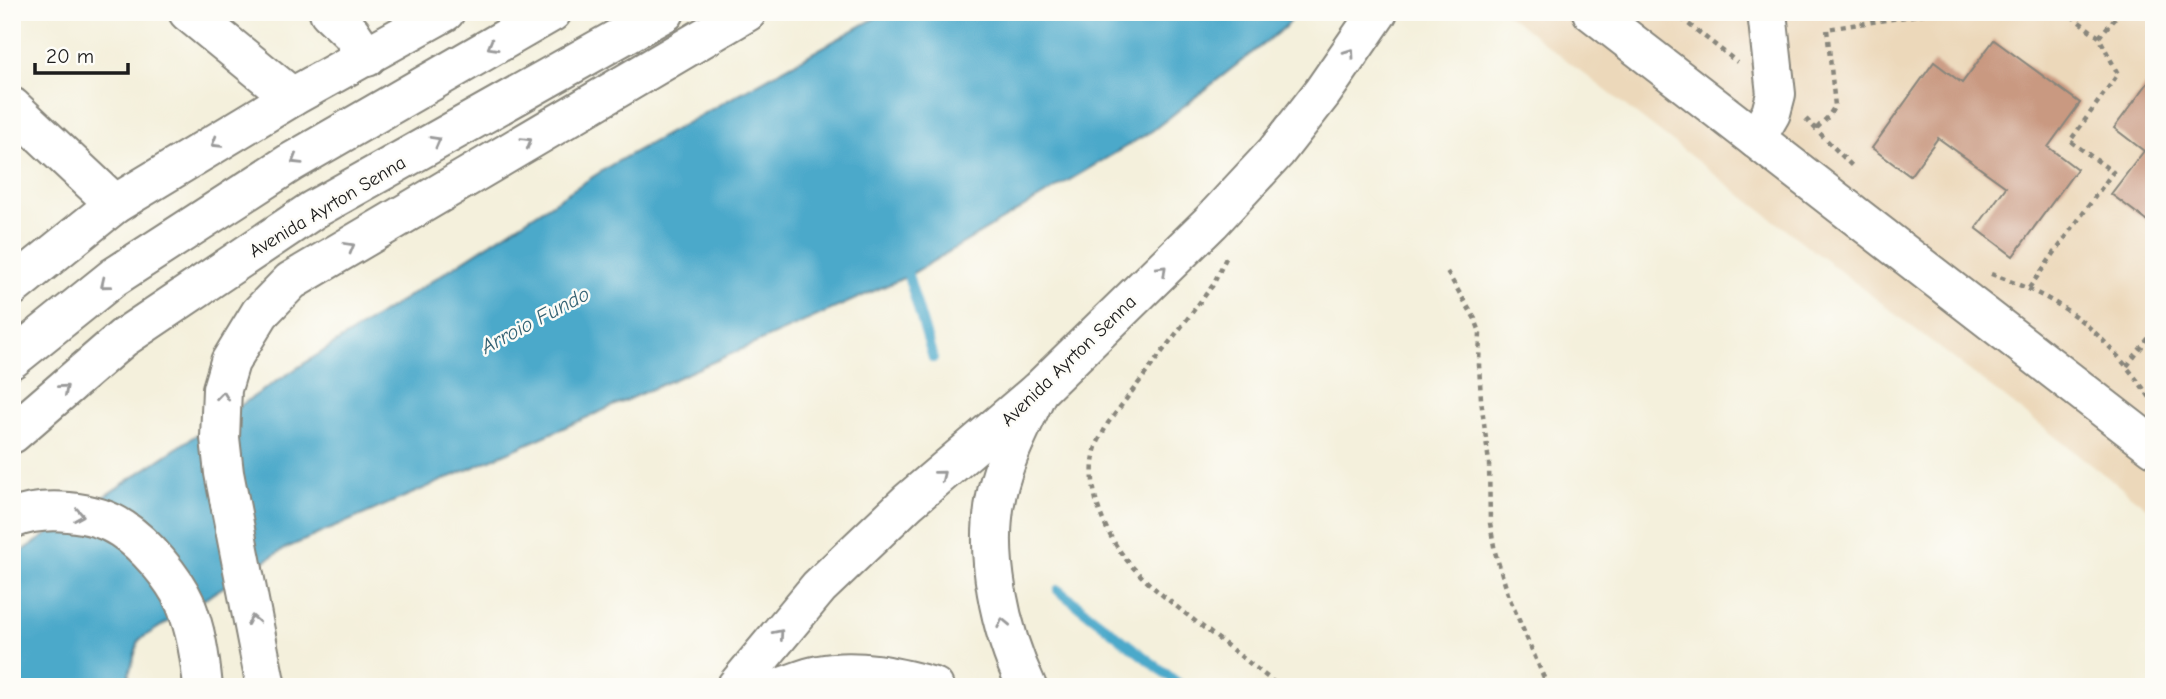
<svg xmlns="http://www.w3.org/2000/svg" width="2166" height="699" font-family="'Comic Neue',sans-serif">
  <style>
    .built { fill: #ecd8ba }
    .water { fill: #4ba9ca; stroke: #346273; stroke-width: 2 }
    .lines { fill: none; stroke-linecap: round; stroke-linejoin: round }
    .stream { stroke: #4ba9ca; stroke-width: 10 }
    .building { fill: #c99981 }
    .minor-casing { stroke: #88867c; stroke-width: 42 }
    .highway-casing { stroke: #88867c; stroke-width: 42 }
    .path { stroke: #88867c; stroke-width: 4.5; stroke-dasharray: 5 5; stroke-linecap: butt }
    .minor { stroke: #fff; stroke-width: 38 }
    .highway { stroke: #fff; stroke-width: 38 }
    .oneway { stroke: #999 }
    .labels { text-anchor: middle; stroke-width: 5; stroke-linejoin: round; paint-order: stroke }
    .street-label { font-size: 19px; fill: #1c1c1c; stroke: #fdfcf7 }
    .water-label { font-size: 21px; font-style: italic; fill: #346273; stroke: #fdfcf7 }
  </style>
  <rect width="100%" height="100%" fill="#fdfcf7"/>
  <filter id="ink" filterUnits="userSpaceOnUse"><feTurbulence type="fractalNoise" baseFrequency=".0143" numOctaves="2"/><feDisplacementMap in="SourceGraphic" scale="14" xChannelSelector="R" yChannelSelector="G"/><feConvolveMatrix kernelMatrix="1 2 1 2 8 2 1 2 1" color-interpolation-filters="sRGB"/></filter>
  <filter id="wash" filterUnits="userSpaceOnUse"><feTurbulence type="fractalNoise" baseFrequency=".00686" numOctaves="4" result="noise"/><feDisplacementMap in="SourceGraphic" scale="28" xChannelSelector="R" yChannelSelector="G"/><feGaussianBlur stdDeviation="1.57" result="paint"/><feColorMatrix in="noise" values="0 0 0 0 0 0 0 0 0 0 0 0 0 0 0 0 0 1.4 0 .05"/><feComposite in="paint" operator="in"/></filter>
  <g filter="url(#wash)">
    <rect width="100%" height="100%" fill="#f4f0dc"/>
    <path class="built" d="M1504,12H2154V513Z"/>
    <path class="water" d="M886,12H1296L1285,27L1152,131L908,276L520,447L284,549L139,640L129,674V687H12V558L274,383L611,165Z"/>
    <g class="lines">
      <g class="stream">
        <path d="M905,265L933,358"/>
        <path d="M1058,590L1183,687"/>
      </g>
    </g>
    <g id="blocks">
      <g class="building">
        <path d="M1994,40L2080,103L2048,147L2077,169L2013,256L1976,228L2006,187L1938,138L1910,176L1872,148L1934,62L1962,83Z"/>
        <path d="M2154,75V226L2111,194L2144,151L2114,128Z"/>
      </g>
    </g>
  </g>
  <g filter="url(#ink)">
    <use href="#blocks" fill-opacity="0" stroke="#88867c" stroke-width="2"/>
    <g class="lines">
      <defs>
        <g id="minor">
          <path d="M188,12L292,97"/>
          <path d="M329,12L351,33L367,57"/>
          <path d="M1592,12L2154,447"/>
          <path d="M12,107L115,204"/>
          <path d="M1756,139L1771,113L1776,94L1767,12"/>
          <path d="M782,687C794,683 807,677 819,675C859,667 896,677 934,687"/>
          <path d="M1027,687C1000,630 983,554 997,492C1005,456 1023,424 1038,391"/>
        </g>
        <g id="highway">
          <path d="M12,287L115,204L292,97L445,12"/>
          <path d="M12,359L114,277L290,163L552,12"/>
          <path d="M12,434L123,338L313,210L665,12"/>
          <path d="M12,519C43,506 94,510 122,529C145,544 174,578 185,603C196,630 200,657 203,687"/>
          <path d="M266,687L224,473L220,438L222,389L230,362L260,313L291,281L747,12"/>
          <path d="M736,687L819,587L908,502L1038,391L1211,222L1276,152L1322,93L1378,12"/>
        </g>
      </defs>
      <use href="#minor" class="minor-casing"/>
      <use href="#highway" class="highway-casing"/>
      <g class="path">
        <path d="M1673,12L1737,62"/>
        <path d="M2099,37L2120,12"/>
        <path d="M1806,119L1854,168"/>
        <path d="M1817,128L1828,117L1835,106L1827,29L1937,12"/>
        <path d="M1226,258L1213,285L1108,423C1104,431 1099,439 1096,447C1091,464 1092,483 1096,500C1112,558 1150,586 1195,621C1224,643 1252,665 1280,687"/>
        <path d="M1447,272L1475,319L1480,332L1479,365L1481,399L1489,463L1490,523L1495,552L1509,597L1548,687"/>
        <path d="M1991,274C2070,302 2103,332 2151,399"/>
        <path d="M2029,288L2113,172L2070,141L2118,74L2099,37L2066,12"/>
        <path d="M2127,366L2154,331"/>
      </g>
      <use href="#minor" class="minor"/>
      <use href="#highway" class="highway"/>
    </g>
    <defs><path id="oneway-chevron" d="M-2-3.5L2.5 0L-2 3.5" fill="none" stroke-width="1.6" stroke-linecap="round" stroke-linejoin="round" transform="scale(1.75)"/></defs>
    <g class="oneway">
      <use href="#oneway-chevron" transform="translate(492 46) rotate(150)"/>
      <use href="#oneway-chevron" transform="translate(1350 53) rotate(-55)"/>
      <use href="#oneway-chevron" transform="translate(436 141) rotate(-29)"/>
      <use href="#oneway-chevron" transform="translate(527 142) rotate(-31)"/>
      <use href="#oneway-chevron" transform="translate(216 143) rotate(149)"/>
      <use href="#oneway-chevron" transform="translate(296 160) rotate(149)"/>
      <use href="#oneway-chevron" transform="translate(350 247) rotate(-30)"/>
      <use href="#oneway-chevron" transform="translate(1162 270) rotate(-44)"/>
      <use href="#oneway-chevron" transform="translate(105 284) rotate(141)"/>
      <use href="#oneway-chevron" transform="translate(64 389) rotate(-41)"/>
      <use href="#oneway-chevron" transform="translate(223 396) rotate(-84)"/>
      <use href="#oneway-chevron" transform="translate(941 475) rotate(-39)"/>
      <use href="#oneway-chevron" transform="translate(79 515) rotate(9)"/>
      <use href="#oneway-chevron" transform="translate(253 620) rotate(-101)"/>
      <use href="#oneway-chevron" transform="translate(1003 623) rotate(-102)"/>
      <use href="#oneway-chevron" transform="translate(779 634) rotate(-49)"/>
    </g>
  </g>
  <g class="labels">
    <g class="street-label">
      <text transform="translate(327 206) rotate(-31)" y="7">Avenida Ayrton Senna</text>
      <text transform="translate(1068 360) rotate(-44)" y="7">Avenida Ayrton Senna</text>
    </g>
    <g class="water-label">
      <text transform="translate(535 320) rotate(-28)" y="7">Arroio Fundo</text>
    </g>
  </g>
  <rect width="2166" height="699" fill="none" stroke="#fdfcf7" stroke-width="42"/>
  <path d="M35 63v10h93v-10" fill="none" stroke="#1c1c1c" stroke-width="3.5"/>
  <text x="46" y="63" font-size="21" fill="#1c1c1c" stroke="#fdfcf7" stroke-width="5" paint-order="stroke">20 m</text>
</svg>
